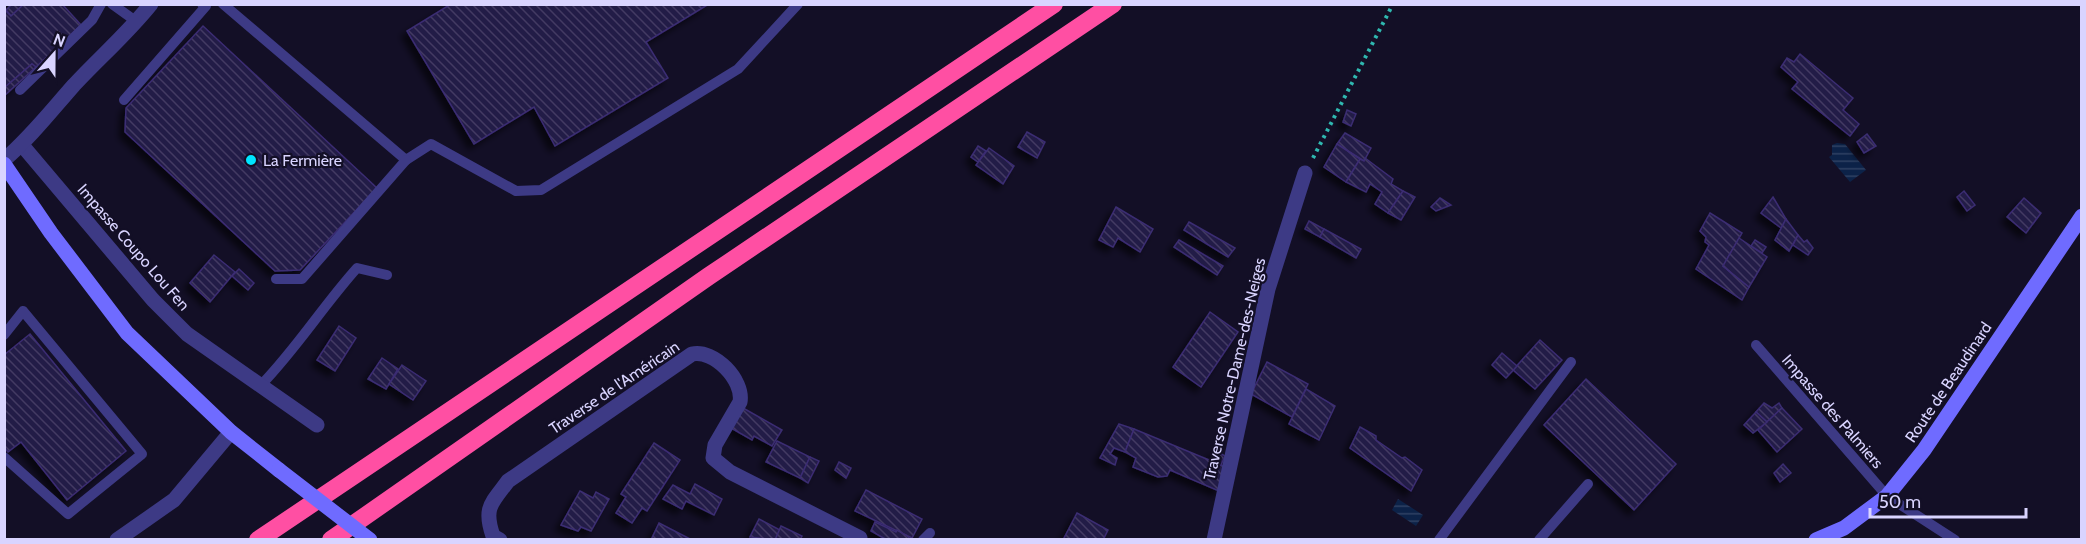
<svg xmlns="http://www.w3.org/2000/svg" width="2086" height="544" font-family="Cabin,sans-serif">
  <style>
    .water { fill: url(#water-rules) }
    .building { fill: url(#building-back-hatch); stroke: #3b2d73; stroke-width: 1.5; filter: url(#shadow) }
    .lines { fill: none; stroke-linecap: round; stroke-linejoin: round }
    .path { stroke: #2fb8b0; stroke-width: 4; stroke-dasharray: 3 4.5; stroke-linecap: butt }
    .lane { stroke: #3d3a85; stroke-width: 10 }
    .street { stroke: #3d3a85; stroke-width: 15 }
    .secondary { stroke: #6f6bff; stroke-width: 15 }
    .highway { stroke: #ff4fa3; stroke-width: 18 }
    .secondary-bridge { stroke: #6f6bff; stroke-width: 15 }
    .poi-dot { fill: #00e5ff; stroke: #130f26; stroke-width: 2 }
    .labels { text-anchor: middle; stroke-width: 4.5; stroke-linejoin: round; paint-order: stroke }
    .poi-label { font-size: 16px; fill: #d9d4ff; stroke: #130f26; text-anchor: start }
    .street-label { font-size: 16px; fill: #d9d4ff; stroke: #130f26 }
  </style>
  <defs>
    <pattern id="water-rules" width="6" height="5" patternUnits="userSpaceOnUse" patternTransform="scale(1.5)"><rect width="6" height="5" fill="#0c2248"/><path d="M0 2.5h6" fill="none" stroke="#2f4163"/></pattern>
    <pattern id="building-back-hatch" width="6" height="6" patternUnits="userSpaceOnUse" patternTransform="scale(1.5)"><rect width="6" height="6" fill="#241b47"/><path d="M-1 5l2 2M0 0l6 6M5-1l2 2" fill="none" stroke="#433b63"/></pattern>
    <filter id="shadow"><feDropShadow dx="-5.5" dy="5.5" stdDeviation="3" flood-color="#0009"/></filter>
  </defs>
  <rect width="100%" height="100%" fill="#130f26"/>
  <g class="water">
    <path d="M1837,143L1845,144L1866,170L1850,182L1829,157L1832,155V145Z"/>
    <path d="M1398,499L1423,515L1416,526L1392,510Z"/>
  </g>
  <g class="building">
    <path d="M12,4H24L11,16L6,10Z"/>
    <path d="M24,4H62L81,25L36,67L32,64L4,88V9L11,16Z"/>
    <path d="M451,4H709L646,42L668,78L555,146L534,107L474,144L407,31Z"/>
    <path d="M203,26L377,188L300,270L275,271L125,132L126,108Z"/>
    <path d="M1800,54L1853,98L1843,110L1859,124L1850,136L1792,89L1798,82L1781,67L1787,58L1794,62Z"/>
    <path d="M32,64L36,67L4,96V88Z"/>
    <path d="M1347,110L1356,114L1351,126L1343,122Z"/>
    <path d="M1027,132L1045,142L1037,158L1018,147Z"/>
    <path d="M1345,133L1371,148L1364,161L1337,144Z"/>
    <path d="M1867,134L1876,146L1864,153L1857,142Z"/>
    <path d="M1337,144L1360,159L1346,182L1324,167Z"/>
    <path d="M978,146L986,151L978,162L971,157Z"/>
    <path d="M989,148L1014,166L1003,184L976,165Z"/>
    <path d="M1365,158L1393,179L1391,184L1403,191L1388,213L1375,204L1382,192L1370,184L1366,192L1346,182L1360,159L1364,161Z"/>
    <path d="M1403,191L1415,197L1401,220L1388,213Z"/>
    <path d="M1964,191L1975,205L1967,211L1957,197Z"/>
    <path d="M1773,197L1786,219L1781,228L1761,213Z"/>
    <path d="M1440,198L1451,205L1436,211L1431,207Z"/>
    <path d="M2024,198L2041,213L2026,233L2007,217Z"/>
    <path d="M1116,207L1153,229L1140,252L1118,238L1113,247L1099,240Z"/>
    <path d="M1710,213L1742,233L1723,266L1749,287L1742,300L1696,269L1709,245L1705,242L1706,237L1700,231Z"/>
    <path d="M1786,219L1798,235L1789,251L1775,240Z"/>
    <path d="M1309,221L1324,229L1320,237L1305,229Z"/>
    <path d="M1189,222L1235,248L1228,257L1184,230Z"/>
    <path d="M1324,229L1361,249L1356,258L1320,237Z"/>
    <path d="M1798,235L1804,242L1807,240L1813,248L1808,255L1793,245Z"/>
    <path d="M1739,238L1767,257L1749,287L1723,266Z"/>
    <path d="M1179,240L1223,266L1217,275L1174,247Z"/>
    <path d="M1755,240L1766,247L1762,253L1751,246Z"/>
    <path d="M214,255L235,272L210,302L190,283Z"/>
    <path d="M239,269L254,283L248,290L232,276Z"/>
    <path d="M1210,312L1238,332L1201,387L1173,367Z"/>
    <path d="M339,326L356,338L335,371L317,360Z"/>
    <path d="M30,334L126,451L67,500L21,442L8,452L4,447V355Z"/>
    <path d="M1540,340L1562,360L1535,389L1513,370Z"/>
    <path d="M1502,353L1517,366L1506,378L1492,365Z"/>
    <path d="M382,358L398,369L386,389L368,379Z"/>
    <path d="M1267,362L1308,384L1292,417L1251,394Z"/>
    <path d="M402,365L426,381L413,400L389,384Z"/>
    <path d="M1586,379L1676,464L1634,510L1544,425Z"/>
    <path d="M1306,389L1335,406L1319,440L1289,424Z"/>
    <path d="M1764,403L1772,408L1779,403L1782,408L1767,422L1756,412Z"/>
    <path d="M743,408L782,430L772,446L754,436L752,440L731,428Z"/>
    <path d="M1782,408L1802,429L1777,452L1758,430Z"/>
    <path d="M1756,412L1767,422L1753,433L1744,425Z"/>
    <path d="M1119,424L1134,429L1125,452L1114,448L1110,454L1117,458L1115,465L1100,458Z"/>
    <path d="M1360,427L1376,436V440L1402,458L1405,457L1422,470L1411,491L1350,448Z"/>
    <path d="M1134,429L1226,467L1219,491L1170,470L1167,476L1158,477L1133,467L1136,458L1125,452Z"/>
    <path d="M777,441L810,457L800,478L766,462Z"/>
    <path d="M654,443L680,460L647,511L642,508L632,523L616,513L626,497L621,494Z"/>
    <path d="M1215,450L1225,456L1221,465L1211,460Z"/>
    <path d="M810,457L819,461L808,483L800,478Z"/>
    <path d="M839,462L851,468L846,478L835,470Z"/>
    <path d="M1783,464L1791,473L1780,482L1774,473Z"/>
    <path d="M695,484L722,499L714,515L686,501L682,509L663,499L673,485L690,494Z"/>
    <path d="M866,490L922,519L912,538L855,511Z"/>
    <path d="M580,491L593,498L596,492L609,499L591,531L581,527L578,531L561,525Z"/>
    <path d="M1077,513L1108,530L1103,540H1063Z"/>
    <path d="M759,519L780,530L775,540L750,537Z"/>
    <path d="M875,522L896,532L897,530L909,537L908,540H887L871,531Z"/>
    <path d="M659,523L692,540H651Z"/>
    <path d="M781,526L802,536L800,540H775Z"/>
  </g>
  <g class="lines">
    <path class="path" d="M1313,158L1393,4"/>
    <g class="lane">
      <path d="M112,4L137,22"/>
      <path d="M223,4L406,160L431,144L516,191L541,190L738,69L798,4"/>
      <path d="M20,90L92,20L101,4"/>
      <path d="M124,100L206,6L202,4"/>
      <path d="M276,279H302L406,160"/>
      <path d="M4,335L23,311L142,454L68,514L4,457"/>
      <path d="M1756,345L1887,496L1955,540"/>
      <path d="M261,385C296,349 323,306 357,268L387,275"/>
      <path d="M923,540L930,533"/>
      <path d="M1439,540L1571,362"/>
      <path d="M1539,540L1588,484"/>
    </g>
    <g class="street">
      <path d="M22,145L153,300L187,334L317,425"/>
      <path d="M4,160C30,138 51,111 74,85C100,57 126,35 151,4"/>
      <path d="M117,540L174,500L231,432"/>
      <path d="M500,540L493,536C483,507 492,503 508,481L692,354C714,349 744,380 740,402L715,445L713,458L730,472L860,538"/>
      <path d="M1214,540L1268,289L1305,173"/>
    </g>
    <g class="secondary">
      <path d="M4,164L51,233L127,333L231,432L279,470"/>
      <path d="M1816,540L1844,528L1887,496L1924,450L2082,216"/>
    </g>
    <g class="highway">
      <path d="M258,540L1054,4"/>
      <path d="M331,540L709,276L1113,4"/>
    </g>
    <path class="secondary-bridge" d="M279,470L370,540"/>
  </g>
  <circle class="poi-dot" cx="251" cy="160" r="6"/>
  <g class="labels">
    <g class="poi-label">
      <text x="263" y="166">La Fermière</text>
    </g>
    <g class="street-label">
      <text transform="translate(134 247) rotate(49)" y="6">Impasse Coupo Lou Fen</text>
      <text transform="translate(1234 369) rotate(-77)" y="6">Traverse Notre-Dame-des-Neiges</text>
      <text transform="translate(1948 382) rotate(-56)" y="6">Route de Beaudinard</text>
      <text transform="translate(614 387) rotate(-34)" y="6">Traverse de l'Américain</text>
      <text transform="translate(1833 411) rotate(49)" y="6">Impasse des Palmiers</text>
    </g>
  </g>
  <rect width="2086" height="544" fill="none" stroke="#d9d4ff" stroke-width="12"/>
  <g transform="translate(54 54) rotate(21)" stroke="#130f26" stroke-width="4.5" paint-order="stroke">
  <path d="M0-4.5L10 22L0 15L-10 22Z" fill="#d9d4ff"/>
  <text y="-9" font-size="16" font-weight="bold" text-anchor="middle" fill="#d9d4ff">N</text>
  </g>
  <path d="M1870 508v9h156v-9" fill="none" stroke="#d9d4ff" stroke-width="3"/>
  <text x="1879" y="508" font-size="18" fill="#d9d4ff" stroke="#130f26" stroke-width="4.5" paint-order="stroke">50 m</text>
</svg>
